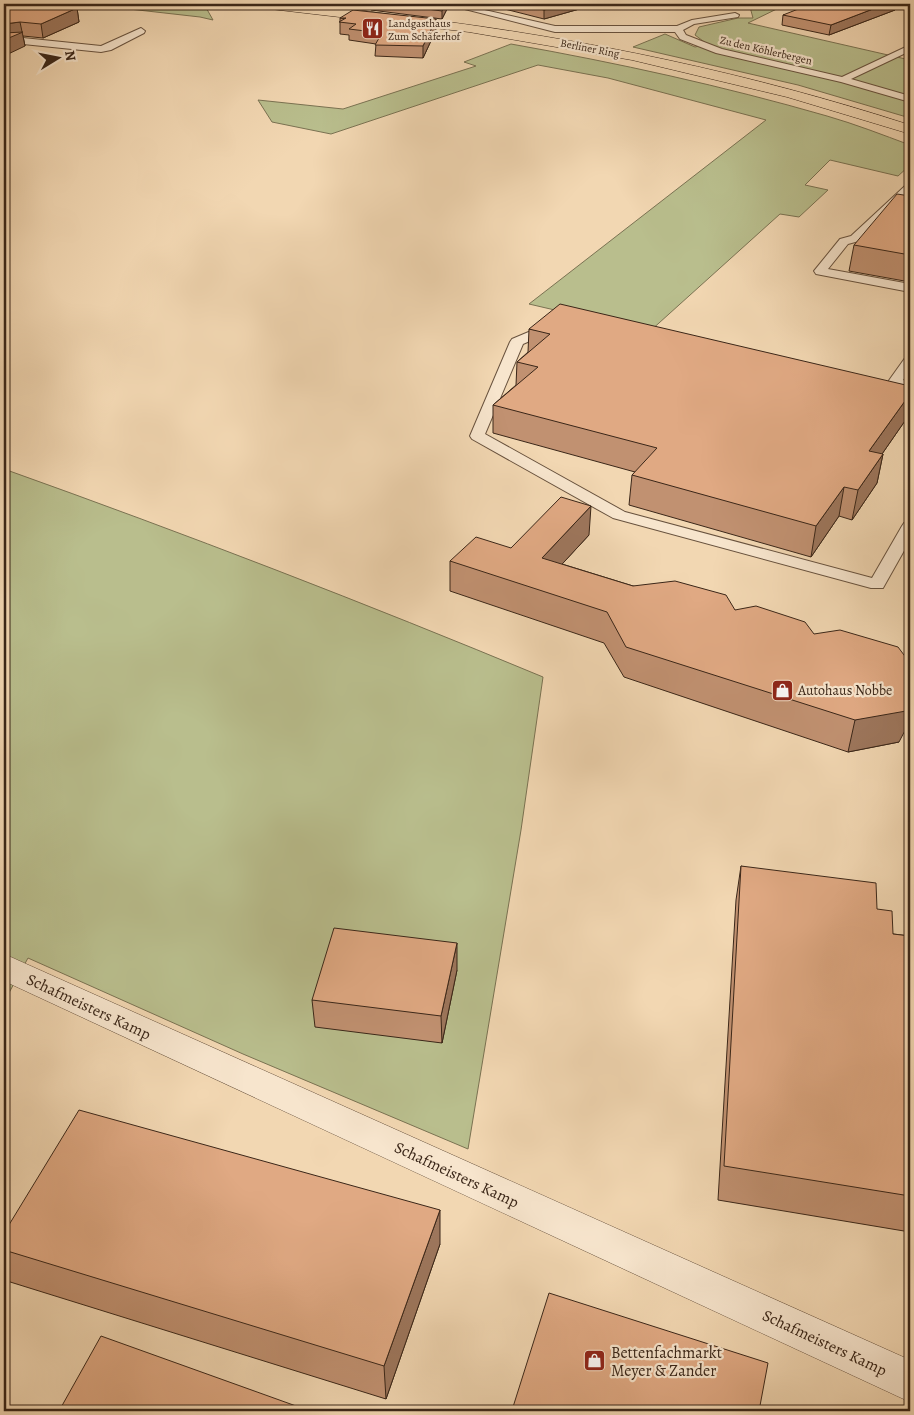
<svg xmlns="http://www.w3.org/2000/svg" width="914" height="1415" font-family="Alegreya,serif">
  <style>
    .green { fill: #b9be8d; stroke: #7a7252 }
    .lines { fill: none; stroke-linecap: round; stroke-linejoin: round }
    .service-casing { stroke: #68523e; stroke-width: 2 }
    .minor-casing { stroke: #68523e; stroke-width: 1 }
    .primary-casing { stroke: #3a2618; stroke-width: 1 }
    .service { fill: #f7e5cd; fill-rule: evenodd }
    .minor { fill: #f7e5cd; fill-rule: evenodd }
    .primary { fill: #f2d7b2; fill-rule: evenodd }
    .wall { fill: #c19171; stroke: #3a2618 }
    .shaded-wall { fill: #9d765c; stroke: #3a2618 }
    .building { fill: #e0a983; stroke: #3a2618 }
    .labels { text-anchor: middle; stroke-width: 4.5; stroke-linejoin: round; paint-order: stroke }
    .far-poi-label { font-size: 11px; fill: #3a2618; stroke: #f7e5cd; text-anchor: start }
    .far-street-label { font-size: 11px; fill: #3a2618; stroke: #f7e5cd }
    .poi-label { font-size: 14px; fill: #3a2618; stroke: #f7e5cd; text-anchor: start }
    .near-street-label { font-size: 16px; fill: #3a2618; stroke: #f7e5cd }
    .near-poi-label { font-size: 16px; fill: #3a2618; stroke: #f7e5cd; text-anchor: start }
  </style>
  <rect width="100%" height="100%" fill="#f2d7b2"/>
  <filter id="stains"><feTurbulence type="fractalNoise" baseFrequency=".004" numOctaves="4"/><feColorMatrix values="0 0 0 0 .2 0 0 0 0 .09 0 0 0 0 .02 0 0 0 .5 -.17"/></filter>
  <radialGradient id="worn" r=".72"><stop offset=".6" stop-color="#630" stop-opacity="0"/><stop offset="1" stop-color="#630" stop-opacity=".3"/></radialGradient>
  <g class="green">
    <path d="M85,4H204L213,20L200,17Z"/>
    <path d="M752,4H787L748,23L910,60V118L798,85L633,47L665,34L695,47L707,44L695,35L699,27L738,18H753L750,7Z"/>
    <path d="M511,44C618,63 723,86 827,116C855,124 883,135 910,145V168L908,167L898,176L830,160L805,185L828,190L799,217L780,214L649,332L529,304L766,120L608,78L538,65L331,134L272,122L258,100L343,109L476,66L464,62Z"/>
    <path d="M4,469C186,534 365,603 543,677L521,830L468,1149L243,1054L28,958L4,1002Z"/>
  </g>
  <g class="lines">
    <defs>
      <g id="service">
        <path d="M445,4H458L555,26H677L692,20L735,13L739,15L738,17L694,24L683,30L686,35L722,49L842,77L910,45V51L851,79L910,96V102L841,82L716,53L680,39L675,32H555Z"/>
        <path d="M141,28L145,31L144,33L111,50L101,52L23,44L4,46V40L23,38L101,46Z"/>
        <path d="M910,184V193L859,241L848,244L828,269L910,284V292L816,274L814,271L840,239L851,236L906,185Z"/>
        <path d="M550,323L555,324L556,327L555,330L523,344L485,434L625,512L872,578L902,526L904,523L910,521V540L883,588H871L613,518L472,439L470,436L510,342L512,339Z"/>
        <path d="M910,357V370L903,380L910,382V390L890,385L888,382L890,379L905,358Z"/>
      </g>
      <path id="minor" d="M4,954L910,1360V1402L4,981Z"/>
      <path id="primary" d="M256,4C309,0 365,12 418,18C586,39 750,73 910,125V134L787,97L632,60L469,32L262,8Z"/>
    </defs>
    <use href="#service" class="service-casing"/>
    <use href="#minor" class="minor-casing"/>
    <use href="#primary" class="primary-casing"/>
    <use href="#service" class="service"/>
    <use href="#minor" class="minor"/>
    <use href="#primary" class="primary"/>
  </g>
  <g class="wall">
    <path d="M4,4L77,8L79,22L43,38L23,36L25,46Z"/>
    <path d="M371,4H448V7L442,19L371,10Z"/>
    <path d="M485,4H597L544,19Z"/>
    <path d="M895,10L829,35L782,25L783,15Z"/>
    <path d="M340,18L436,30L423,58L375,56L376,44L349,40V35L340,34Z"/>
    <path d="M910,196V282L849,271L854,245Z"/>
    <path d="M529,329L910,386V411L909,415L882,454H883L877,483L852,520L839,516L811,557L629,505L632,475L635,472L493,433V405L516,385L517,362L528,352Z"/>
    <path d="M589,535L562,564L633,586L735,610L899,742L848,752L624,677L604,643L450,591V561Z"/>
    <path d="M741,866L877,909L893,934L910,936V1232L718,1200L736,900Z"/>
    <path d="M457,970L442,1043L315,1027L312,1000Z"/>
    <path d="M4,1233L440,1244L386,1399L7,1281L4,1271Z"/>
    <path d="M513,1407L759,1411H513Z"/>
  </g>
  <g class="shaded-wall">
    <path d="M445,4H448V7L442,19V11Z"/>
    <path d="M567,4H597L544,19V10Z"/>
    <path d="M886,4H896L895,10L829,35L831,25Z"/>
    <path d="M77,8L79,22L43,38L41,24Z"/>
    <path d="M436,19V30L423,58V46Z"/>
    <path d="M20,22L25,46L4,56V24Z"/>
    <path d="M910,394V411L909,415L864,480L869,451Z"/>
    <path d="M883,454L877,483L852,520L858,490Z"/>
    <path d="M844,487L839,516L811,557L816,526Z"/>
    <path d="M591,506L589,535L541,587L542,558Z"/>
    <path d="M910,704V721L899,742L848,752L855,720Z"/>
    <path d="M457,943V970L442,1043L441,1016Z"/>
    <path d="M440,1210V1244L386,1399L384,1366Z"/>
  </g>
  <g class="building">
    <path d="M4,4H43L77,8L41,24L20,22L4,24Z"/>
    <path d="M390,4H445L442,11Z"/>
    <path d="M519,4H567L544,10Z"/>
    <path d="M811,4H886L831,25L783,15Z"/>
    <path d="M353,10L436,19L423,46L375,45L382,33L349,29L356,24L339,22L346,18H340Z"/>
    <path d="M23,32L4,40V33Z"/>
    <path d="M897,194L910,196V255L854,245Z"/>
    <path d="M560,304L910,386V394L869,451L883,454L858,490L844,487L816,526L632,475L657,448L493,405L538,367L517,362L550,334L529,329Z"/>
    <path d="M561,497L591,506L542,558L633,586L675,581L726,595L735,610L756,606L805,622L814,634L840,630L898,647L910,663V704L906,711L855,720L626,647L607,612L450,561L476,537L511,548Z"/>
    <path d="M741,866L876,883L877,909L892,911L893,934L910,936V1196L724,1166Z"/>
    <path d="M334,928L457,943L441,1016L312,1000Z"/>
    <path d="M79,1110L440,1210L384,1366L4,1250V1233Z"/>
    <path d="M549,1293L768,1363L759,1411H525L513,1407Z"/>
    <path d="M101,1336L310,1411H59Z"/>
  </g>
  <defs>
    <symbol id="restaurant-square" viewBox="-11 -11 22 22"><rect x="-9" y="-9" width="18" height="18" rx="4" fill="#8f2418" stroke="#f7e5cd"/><path d="M-5-6h1v4h1v-4h1v4h1v-4h1v5L-1.5 .5V6h-2V.5L-5-1ZM5-6V6H3V1.5H1.5Q1.5-4 5-6Z" fill="#fff"/></symbol>
    <symbol id="shop-square" viewBox="-11 -11 22 22"><rect x="-9" y="-9" width="18" height="18" rx="4" fill="#8f2418" stroke="#f7e5cd"/><path d="M-5-2.5h2.3a2.7 3.5 0 0 1 5.4 0H5L5.5 6h-11ZM-1.5-2.5h3a1.5 2.3 0 0 0-3 0Z" fill="#fff"/></symbol>
  </defs>
  <g fill-rule="evenodd">
    <use href="#restaurant-square" x="360" y="16" width="25" height="25"/>
    <use href="#shop-square" x="770" y="678" width="25" height="25"/>
    <use href="#shop-square" x="582" y="1348" width="25" height="25"/>
  </g>
  <g class="labels">
    <g class="far-poi-label">
      <text x="388" y="27">Landgasthaus<tspan x="388" dy="13">Zum Schäferhof</tspan></text>
    </g>
    <g class="far-street-label">
      <text transform="translate(590 48) rotate(11)" y="4">Berliner Ring</text>
      <text transform="translate(766 50) rotate(13)" y="4">Zu den Köhlerbergen</text>
    </g>
    <g class="poi-label">
      <text x="798" y="695">Autohaus Nobbe</text>
    </g>
    <g class="near-street-label">
      <text transform="translate(89 1006) rotate(25)" y="6">Schafmeisters Kamp</text>
      <text transform="translate(457 1174) rotate(25)" y="6">Schafmeisters Kamp</text>
      <text transform="translate(825 1342) rotate(25)" y="6">Schafmeisters Kamp</text>
    </g>
    <g class="near-poi-label">
      <text x="611" y="1358">Bettenfachmarkt<tspan x="611" dy="18">Meyer &amp; Zander</tspan></text>
    </g>
  </g>
  <rect width="914" height="1415" fill="none" stroke="#f2d7b2" stroke-width="20"/>
  <rect x="5" y="5" width="904" height="1405" fill="none" stroke="#3a2618" stroke-width="2.5"/>
  <rect x="10" y="10" width="894" height="1395" fill="none" stroke="#3a2618"/>
  <g transform="translate(58 58) rotate(80)" stroke="#f7e5cd" stroke-width="4" paint-order="stroke">
  <path d="M0-4L9 19L0 12L-9 19Z" fill="#3a2618"/>
  <text y="-8" font-size="14" font-weight="bold" text-anchor="middle" fill="#3a2618">N</text>
  </g>
  <rect width="100%" height="100%" filter="url(#stains)"/>
  <rect width="100%" height="100%" fill="url(#worn)"/>
</svg>
